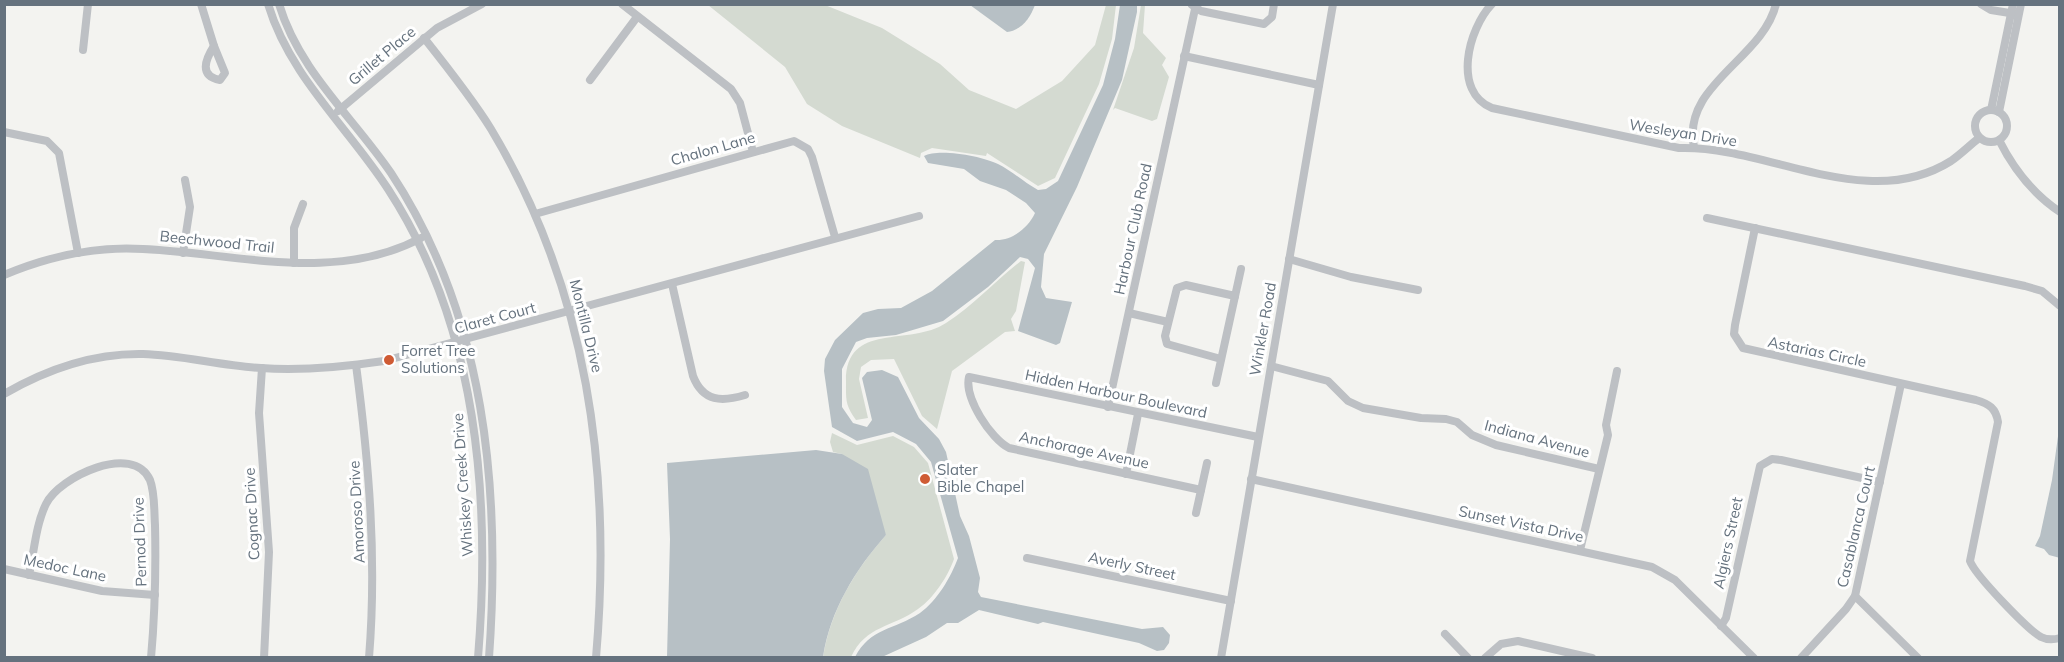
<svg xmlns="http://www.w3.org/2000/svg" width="2064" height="662" font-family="Mulish,sans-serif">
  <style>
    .green { fill: #d4dad1 }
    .water { fill: #b7c0c5 }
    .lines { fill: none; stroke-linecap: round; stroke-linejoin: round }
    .minor { stroke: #bdc0c4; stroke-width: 8 }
    .poi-dot { fill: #cf5b34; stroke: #fff; stroke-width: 2 }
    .labels { text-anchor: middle; stroke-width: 6; stroke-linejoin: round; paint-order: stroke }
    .street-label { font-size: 15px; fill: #65727e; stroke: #fff }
    .poi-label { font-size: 15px; fill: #65727e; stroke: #fff; text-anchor: start }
  </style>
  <rect width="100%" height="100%" fill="#f3f3f0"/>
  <g class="green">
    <path d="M708,5H825L882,28L940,64L969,90L1016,109L1062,81L1095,45L1106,5H1116L1112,39L1099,84L1055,178L1038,186L987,153L986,156L932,148L921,153L920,158L842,126L807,104L785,67Z"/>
    <path d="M1141,5H1145L1143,33L1166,58L1162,65L1169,77L1157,119L1152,121L1115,108L1113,110L1134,48Z"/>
    <path d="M1021,261L1025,262L1016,311L1011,319L1015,331L1005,332L952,371L937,429L922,416L894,359L871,360L861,367L859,379L868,418L856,420C845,405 846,400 846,381C846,321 910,347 946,323C973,306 995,281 1021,261Z"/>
    <path d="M832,433L857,445L893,436L914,447L928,463L954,559C948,576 934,598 918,609C892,628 866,625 851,657L823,658C830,611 855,570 886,535L842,454L833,452L830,442Z"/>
  </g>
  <g class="water">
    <path d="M970,5H1035C1030,18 1022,30 1007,32Z"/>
    <path d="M1120,5H1137V12L1122,80L1077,187L1044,254L1041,287L1046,298L1072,302L1060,343L1056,345L1018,331L1035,268L1028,259L1020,257L988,287L943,321L896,335L867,338L856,342L842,369V407L853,423L867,427L872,420L862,378L867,372L882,370L898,377L919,418L939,439L946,452L960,516L969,536L980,578L978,592L981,597L1142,629L1163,627L1170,635L1169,643L1164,650L1157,651L1139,643L1043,622L1038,624L979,610L958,623H947L926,637L882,657H855C870,628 894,630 920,613C937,601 951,577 958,558L931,462L916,444L893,432L857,441L832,427L824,371L825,359L835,340L863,313L878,309L901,308L932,291L995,240C1012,241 1028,228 1035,213L1026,203L1006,190L980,181L964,169L928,163L924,156C938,148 982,156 998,164C1012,171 1024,182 1038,190L1046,189L1058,181L1103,85L1115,39Z"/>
    <path d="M2059,429L2060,558L2049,555L2044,549L2035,546L2040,536L2052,480Z"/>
    <path d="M816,450L842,454L868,469L886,535C855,570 830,611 823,657H667L670,539L667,463Z"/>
  </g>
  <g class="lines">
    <g class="minor">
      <path d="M201,4L214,46"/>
      <path d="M268,4C290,77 348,127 388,189C478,327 491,498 478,658"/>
      <path d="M279,4C299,71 353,117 391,173C486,317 501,490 489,658"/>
      <path d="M622,4L731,89L740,103L753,152"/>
      <path d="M1492,4C1468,29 1452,92 1492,108L1679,148C1767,145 1867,214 1951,161C1961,154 1970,145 1979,138"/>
      <path d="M1981,4L1991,10L2016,14"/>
      <path d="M1192,5L1201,11L1264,24L1272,17L1274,4"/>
      <path d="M424,38C447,67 471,97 491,129C588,291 612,472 596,658"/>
      <path d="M214,46L225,73L220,80C199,76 205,60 214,46Z"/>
      <path d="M83,50L88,4"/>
      <path d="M1184,56L1319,85"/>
      <path d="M590,80L637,17"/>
      <circle cx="1991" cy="126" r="16"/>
      <path d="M1991,110L2013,4"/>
      <path d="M338,111L437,28L482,4"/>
      <path d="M1999,112L2021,4"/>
      <path d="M4,132L47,141L59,153L78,253"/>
      <path d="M1999,140C2013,168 2033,194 2060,212"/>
      <path d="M1694,147C1681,85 1763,59 1776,4"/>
      <path d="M535,214L794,141L808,149L812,157L835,237"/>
      <path d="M1707,218L2025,286L2042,291L2060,306"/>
      <path d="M1755,228L1735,325L1734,334L1743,348L1976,400C1989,404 1996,408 1998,422L1970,561C1975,575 2027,629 2041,637C2047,640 2053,640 2060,638"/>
      <path d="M183,253L190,207L185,180"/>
      <path d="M1289,259L1351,277L1418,290"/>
      <path d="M294,263V228L303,204"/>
      <path d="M4,275C47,257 96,246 143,249C234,253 335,284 421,238"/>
      <path d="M672,284L693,376C703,402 722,402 745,395"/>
      <path d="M1129,313L1168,322"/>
      <path d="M1221,359L1167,344L1165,336L1177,288L1186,285L1235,296"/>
      <path d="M356,365C369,463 377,559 369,658"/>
      <path d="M1271,366L1328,381L1348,401L1363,408L1421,418L1446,419L1457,422L1472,435L1496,445L1599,469"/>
      <path d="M262,368L259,413L269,552L264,658"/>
      <path d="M1216,383L1241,269"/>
      <path d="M4,394C47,369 93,353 143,354C182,355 221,366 261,368C302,371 343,367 384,361L919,216"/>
      <path d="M1108,407L1195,9"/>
      <path d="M1126,474L1138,414"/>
      <path d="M1251,479L1652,567L1675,580L1754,658"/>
      <path d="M1201,490L1009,448C991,439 964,398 969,377L1258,437"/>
      <path d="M1196,513L1207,463"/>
      <path d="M1580,550L1608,435L1606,425L1617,371"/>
      <path d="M1027,558L1231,601"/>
      <path d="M4,569L102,591L155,595"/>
      <path d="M29,575C34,552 36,524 46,504C59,477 133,442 150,480C155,493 154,511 155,525C156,569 155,613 151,658"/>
      <path d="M1855,596L1918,658"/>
      <path d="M1721,626L1726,618L1760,466L1772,459L1781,460L1880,482"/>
      <path d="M1445,634L1468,658"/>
      <path d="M1221,658L1333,4"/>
      <path d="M1485,658L1501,644L1518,641L1592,658"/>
      <path d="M1801,658L1846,609L1855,596L1901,384"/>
    </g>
  </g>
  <g class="poi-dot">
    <circle cx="389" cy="360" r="6"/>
    <circle cx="925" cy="479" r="6"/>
  </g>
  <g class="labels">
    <g class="street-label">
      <text transform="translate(382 56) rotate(-40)" y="5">Grillet Place</text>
      <text transform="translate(1683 133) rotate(9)" y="5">Wesleyan Drive</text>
      <text transform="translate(713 149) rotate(-16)" y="5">Chalon Lane</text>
      <text transform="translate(1133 229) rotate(-78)" y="5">Harbour Club Road</text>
      <text transform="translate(217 242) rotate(6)" y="5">Beechwood Trail</text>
      <text transform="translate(495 318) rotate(-15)" y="5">Claret Court</text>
      <text transform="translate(586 326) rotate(76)" y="5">Montilla Drive</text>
      <text transform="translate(1263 329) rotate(-80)" y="5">Winkler Road</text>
      <text transform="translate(1817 352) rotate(12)" y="5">Astarias Circle</text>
      <text transform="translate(1116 394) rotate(12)" y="5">Hidden Harbour Boulevard</text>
      <text transform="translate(1537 439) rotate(15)" y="5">Indiana Avenue</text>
      <text transform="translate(1084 450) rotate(12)" y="5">Anchorage Avenue</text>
      <text transform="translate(463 485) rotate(-94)" y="5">Whiskey Creek Drive</text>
      <text transform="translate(357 512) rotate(-93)" y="5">Amoroso Drive</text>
      <text transform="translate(252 514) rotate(-93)" y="5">Cognac Drive</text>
      <text transform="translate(1521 524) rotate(12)" y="5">Sunset Vista Drive</text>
      <text transform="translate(1856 527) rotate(-77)" y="5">Casablanca Court</text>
      <text transform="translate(140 542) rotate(-92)" y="5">Pernod Drive</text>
      <text transform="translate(1728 543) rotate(-78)" y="5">Algiers Street</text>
      <text transform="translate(1132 566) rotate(12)" y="5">Averly Street</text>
      <text transform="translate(65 568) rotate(12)" y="5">Medoc Lane</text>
    </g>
    <g class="poi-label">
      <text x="401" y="356">Forret Tree<tspan x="401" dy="17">Solutions</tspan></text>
      <text x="937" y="475">Slater<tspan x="937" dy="17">Bible Chapel</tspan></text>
    </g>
  </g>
  <rect width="2064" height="662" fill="none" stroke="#65727e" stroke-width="12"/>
</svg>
